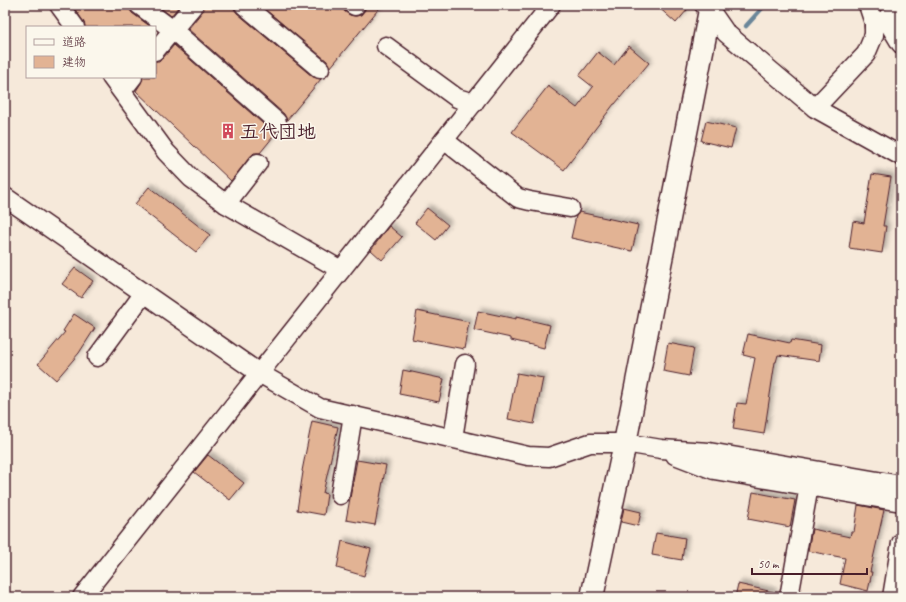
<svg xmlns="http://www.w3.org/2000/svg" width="906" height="602" font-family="Caveat,'Klee One',sans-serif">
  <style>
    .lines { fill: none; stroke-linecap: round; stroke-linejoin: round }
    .stream { stroke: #6b8699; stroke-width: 4.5 }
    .building { fill: #e2b394; stroke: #4a1f2b; filter: url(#shadow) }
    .street-casing { stroke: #4a1f2b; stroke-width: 21 }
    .secondary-casing { stroke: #4a1f2b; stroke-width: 25 }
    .street { stroke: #fbf7ec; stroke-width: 18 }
    .secondary { stroke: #fbf7ec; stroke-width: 22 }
    .labels { text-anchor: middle; stroke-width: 3; stroke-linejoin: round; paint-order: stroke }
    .poi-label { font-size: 19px; font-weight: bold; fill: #4a1f2b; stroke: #fbf7ec; text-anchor: start }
  </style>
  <defs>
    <filter id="shadow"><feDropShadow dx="3.5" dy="-3.5" stdDeviation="2" flood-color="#0004"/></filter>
  </defs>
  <rect width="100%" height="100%" fill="#f6e9da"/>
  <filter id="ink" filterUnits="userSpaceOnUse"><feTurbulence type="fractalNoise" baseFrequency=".025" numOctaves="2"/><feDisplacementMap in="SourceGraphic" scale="8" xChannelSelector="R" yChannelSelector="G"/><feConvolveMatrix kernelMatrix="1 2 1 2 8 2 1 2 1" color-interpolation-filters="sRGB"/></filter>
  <g filter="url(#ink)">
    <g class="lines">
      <path class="stream" d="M746,26L765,5"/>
    </g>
    <g class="building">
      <path d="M72,5H129L130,10L132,13L151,27H85L83,21Z"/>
      <path d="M157,5H180L171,16Z"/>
      <path d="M204,5H234V9L237,13L313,77L321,79L287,120L284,114L188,29L202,12Z"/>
      <path d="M260,5H343L344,11L350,15L355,16L361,15L365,10V5H382L330,68L327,61Z"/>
      <path d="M656,5H681L687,10L676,23Z"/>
      <path d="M174,45L270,130L277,132L260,153H254L250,157L231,181L136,91L141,83L143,77H155V61H159L163,58Z"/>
      <path d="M629,46L649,63L615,104H614L564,170L512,132L548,86L577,108L593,87L579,76L598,52L614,65Z"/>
      <path d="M706,121L736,128L731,148L701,141Z"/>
      <path d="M872,174L891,177L883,226H886L882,253L849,248L853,221L864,223Z"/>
      <path d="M149,187L210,235L196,252L135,204Z"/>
      <path d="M427,208L448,225L436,240L415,223Z"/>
      <path d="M579,212L638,225L632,251L571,238L576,216Z"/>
      <path d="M389,226L402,237L382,260L371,250Z"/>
      <path d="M75,268L93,281L81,298L62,284Z"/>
      <path d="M417,311L469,322L464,349L412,339Z"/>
      <path d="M478,311L516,319V317L550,325L544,348L511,340V338L474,330Z"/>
      <path d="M74,314L95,328L79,353L56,380L38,364L65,332L63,331Z"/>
      <path d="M748,334L790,343L791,340L821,345L819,361L778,355L776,362H775L764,434L733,429L737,403L746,404L755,358L743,355Z"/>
      <path d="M668,343L694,348L689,376L663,371Z"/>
      <path d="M403,370L444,379L439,402L399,394Z"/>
      <path d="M517,373L543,378L534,424L508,419Z"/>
      <path d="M312,421L338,427L323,493L327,494L324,515L297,510L303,472L302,471Z"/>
      <path d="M208,455L244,483L230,500L194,472Z"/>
      <path d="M357,460L386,465L375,525L346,520Z"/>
      <path d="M753,492L795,500L790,527L748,519Z"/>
      <path d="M858,505L884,510L870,572H872L868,591L840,584L845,558L808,551L812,529L850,537L851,532H854Z"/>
      <path d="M624,508L641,512L638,526L621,522Z"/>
      <path d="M656,533L685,538L682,560L652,555Z"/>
      <path d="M342,541L371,549L364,576L337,568Z"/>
      <path d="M738,584L773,592L772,597H735Z"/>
    </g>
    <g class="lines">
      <defs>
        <g id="street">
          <path d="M59,5L75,27"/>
          <path d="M139,5L173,30L277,122"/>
          <path d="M244,5L320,69"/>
          <path d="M353,5L355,6"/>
          <path d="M704,5L710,10L726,33L815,108L901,156"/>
          <path d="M886,19L901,44"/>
          <path d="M874,26L900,11"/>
          <path d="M386,46L457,98L474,103"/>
          <path d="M155,51L194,5"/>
          <path d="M111,77L166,152L191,178L226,204L341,270"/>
          <path d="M122,91L133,77"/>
          <path d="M815,108L866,54L874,35V23L868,5"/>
          <path d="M444,140L518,198L530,201L570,208"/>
          <path d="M5,197L259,373L320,408L528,456L549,457L590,443H625L661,449L709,452L901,485"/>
          <path d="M226,204L258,163"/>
          <path d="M97,357L144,293"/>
          <path d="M453,438L465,364"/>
          <path d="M675,455L714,470L901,502"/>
          <path d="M340,495L353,415"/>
          <path d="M82,597L551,5"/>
          <path d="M789,597L809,486"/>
          <path d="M892,597L901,543"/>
        </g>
        <path id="secondary" d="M592,597L625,443L711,5"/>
      </defs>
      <use href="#street" class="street-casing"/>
      <use href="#secondary" class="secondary-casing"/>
      <use href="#street" class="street"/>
      <use href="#secondary" class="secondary"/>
    </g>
  </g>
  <defs>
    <symbol id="building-bare" viewBox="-9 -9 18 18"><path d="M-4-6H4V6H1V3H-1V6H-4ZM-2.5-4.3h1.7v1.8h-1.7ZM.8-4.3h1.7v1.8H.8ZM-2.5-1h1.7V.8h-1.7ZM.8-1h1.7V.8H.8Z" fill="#d1495b" stroke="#fbf7ec" stroke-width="2.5" paint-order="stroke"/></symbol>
  </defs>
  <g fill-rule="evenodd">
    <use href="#building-bare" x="217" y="120" width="22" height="22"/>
  </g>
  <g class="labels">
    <g class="poi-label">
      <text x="240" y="138">五代団地</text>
    </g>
  </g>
  <rect width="906" height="602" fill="none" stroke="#fbf7ec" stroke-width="20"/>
  <rect x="10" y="10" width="886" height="582" fill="none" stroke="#4a1f2b" stroke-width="1.5" filter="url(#ink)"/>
  <rect x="26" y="26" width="130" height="52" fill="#fbf7ec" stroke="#b4a19f"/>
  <rect x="34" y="39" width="20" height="6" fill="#fbf7ec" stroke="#b4a19f"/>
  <text x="62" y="46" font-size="12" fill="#4a1f2b">道路</text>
  <rect x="34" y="56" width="20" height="12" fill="#e2b394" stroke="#b4a19f"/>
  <text x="62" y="66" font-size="12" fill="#4a1f2b">建物</text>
  <path d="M752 568v6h115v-6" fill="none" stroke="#4a1f2b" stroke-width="2"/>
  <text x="758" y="568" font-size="12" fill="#4a1f2b" stroke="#fbf7ec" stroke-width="3" paint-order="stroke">50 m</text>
</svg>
